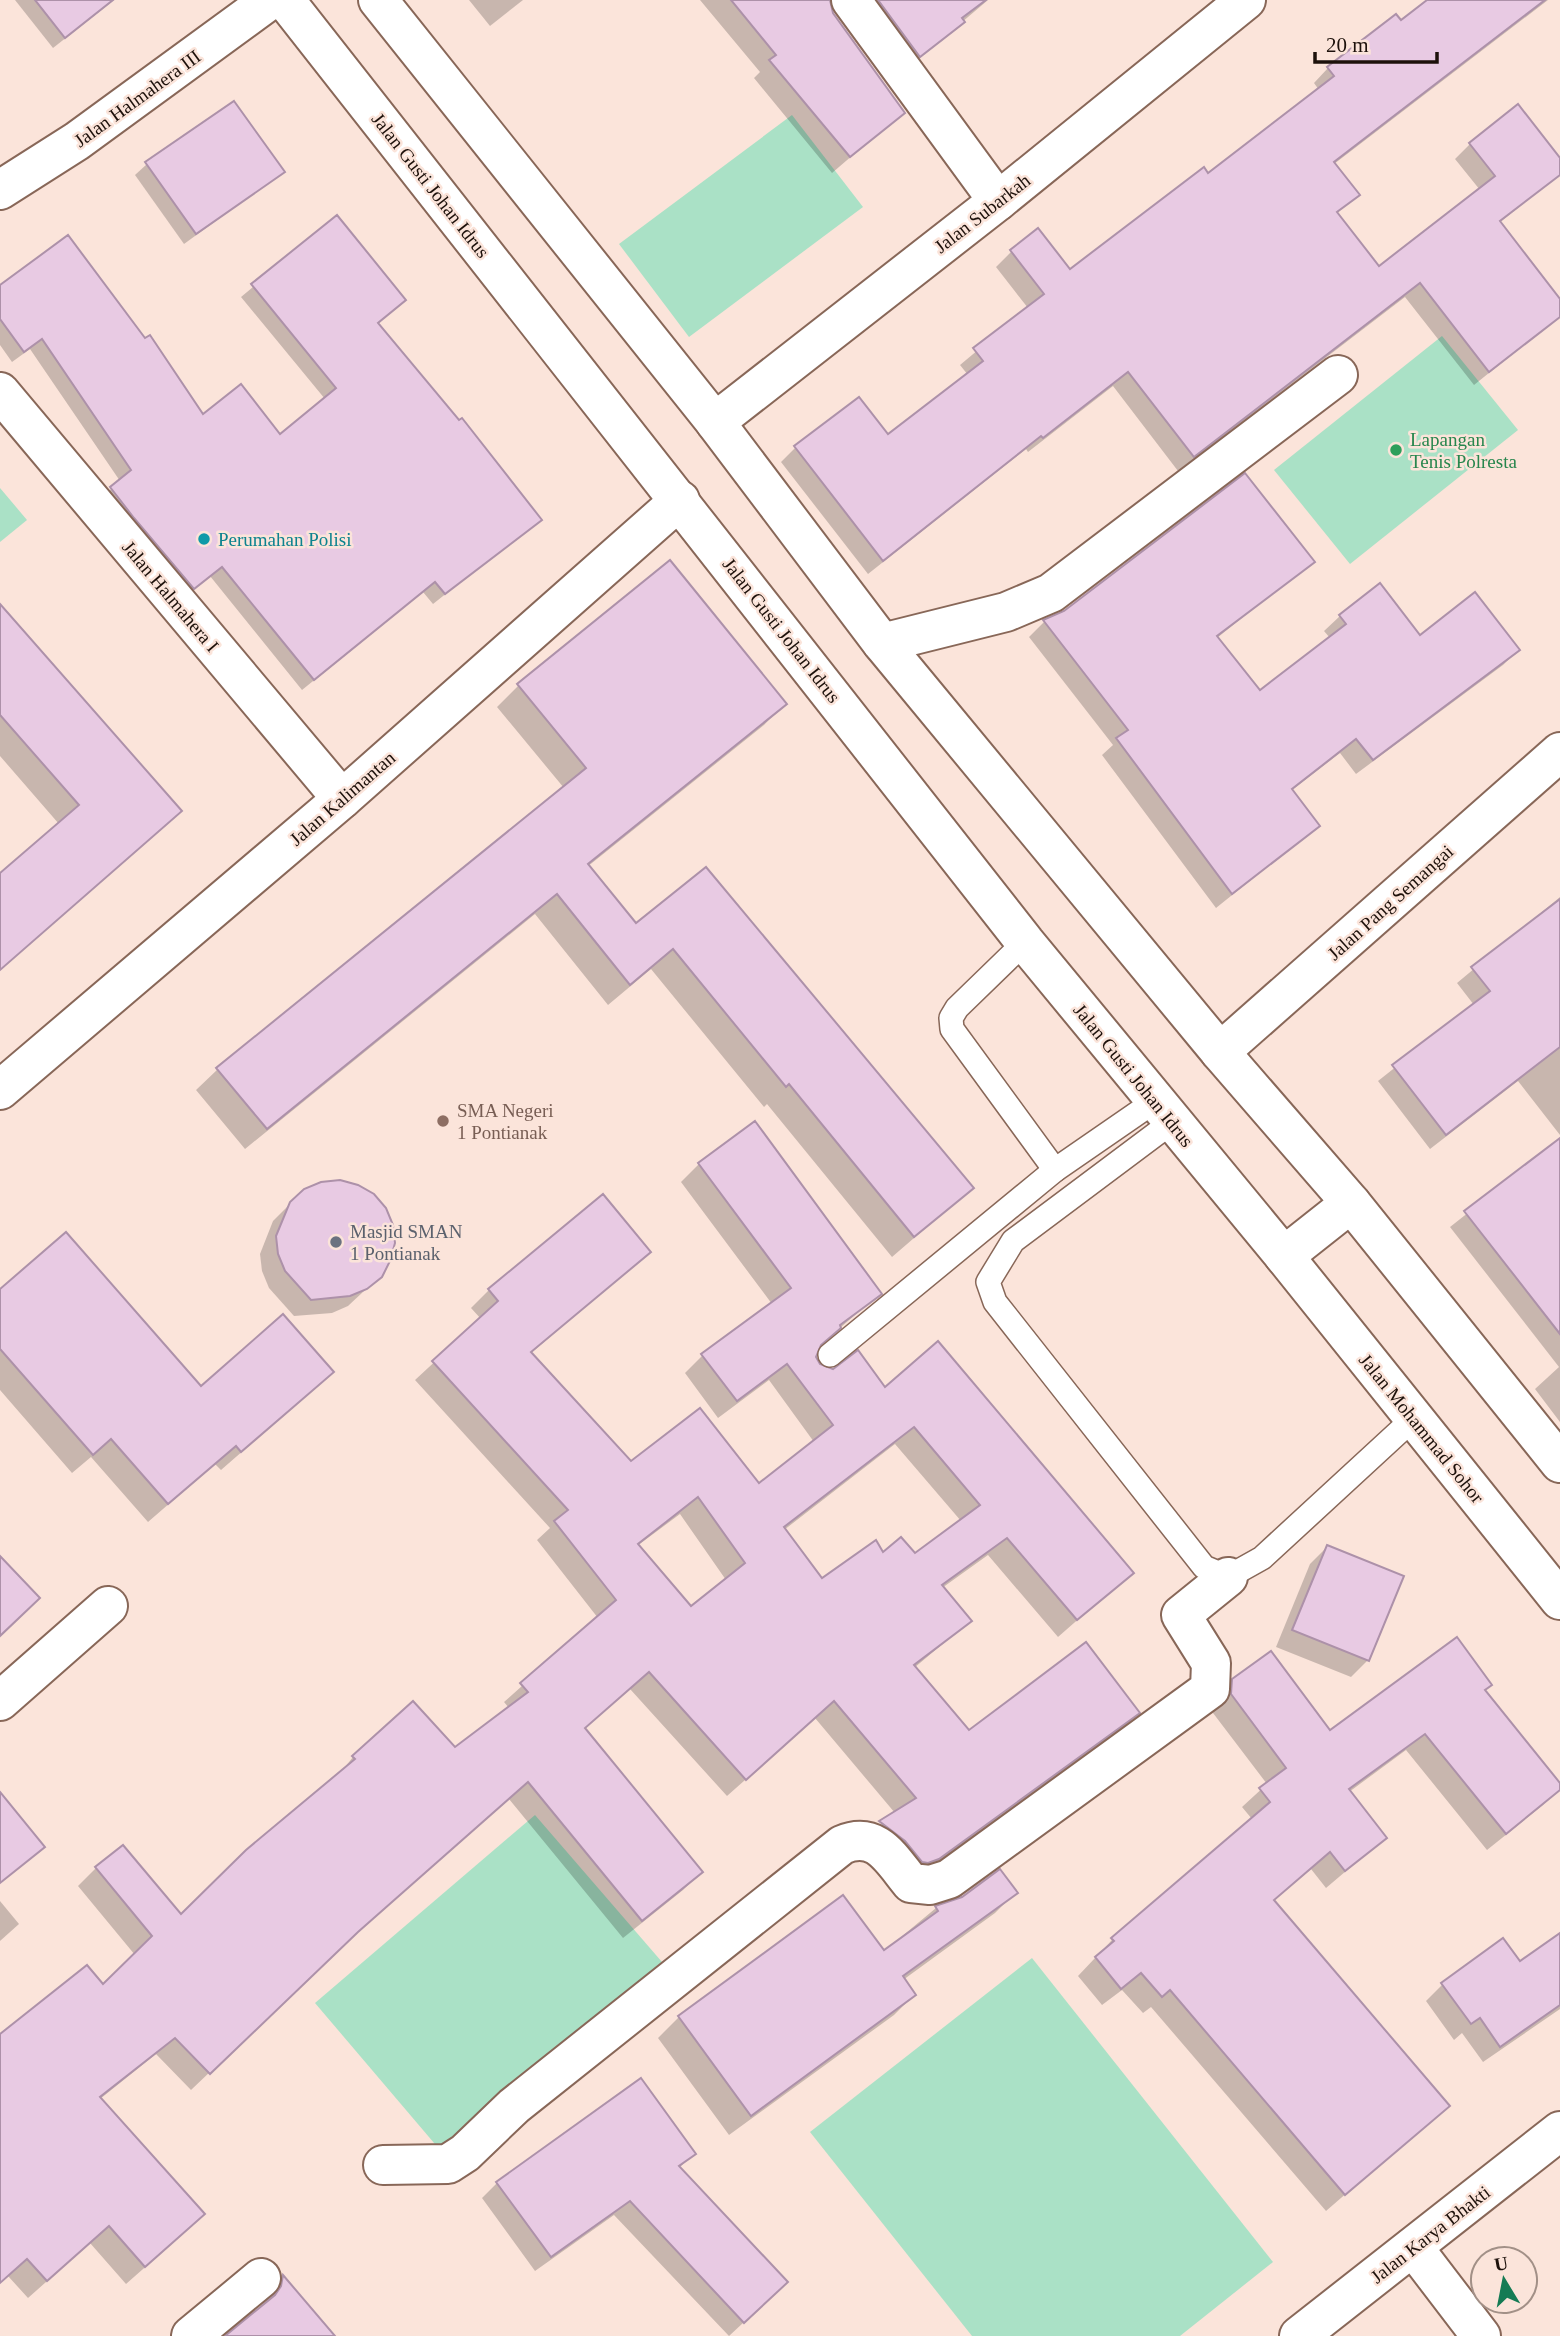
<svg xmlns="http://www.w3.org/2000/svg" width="1560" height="2336" font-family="Georgia,serif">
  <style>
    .green { fill: #aae1c6 }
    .shadow { fill: #0003; fill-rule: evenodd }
    .building { fill: #e8cae3; stroke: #ad91a9; stroke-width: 2; fill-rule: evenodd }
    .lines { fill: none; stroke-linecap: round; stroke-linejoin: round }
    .service-casing { stroke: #886758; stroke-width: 26 }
    .minor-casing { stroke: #886758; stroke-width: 42 }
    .tertiary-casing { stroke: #886758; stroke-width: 42 }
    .service { stroke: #fff; stroke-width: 23 }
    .minor { stroke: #fff; stroke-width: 38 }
    .tertiary { stroke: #fff; stroke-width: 38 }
    .leisure-dot { fill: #2e9e5b; stroke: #fbe4da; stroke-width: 2.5 }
    .culture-dot { fill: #0f9aa8; stroke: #fbe4da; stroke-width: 2.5 }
    .education-dot { fill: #8d6e63; stroke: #fbe4da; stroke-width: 2.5 }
    .worship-dot { fill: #6b7280; stroke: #fbe4da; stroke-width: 2.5 }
    .labels { text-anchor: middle; stroke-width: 5; stroke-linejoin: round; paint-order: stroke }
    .street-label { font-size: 19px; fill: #1d110b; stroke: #fbe4da }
    .leisure-label { font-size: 19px; fill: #27864d; stroke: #fbe4da; text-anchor: start }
    .culture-label { font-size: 19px; fill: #0d838f; stroke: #fbe4da; text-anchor: start }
    .education-label { font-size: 19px; fill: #785e54; stroke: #fbe4da; text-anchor: start }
    .worship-label { font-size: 19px; fill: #5b616d; stroke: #fbe4da; text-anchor: start }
  </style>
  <rect width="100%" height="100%" fill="#fbe4da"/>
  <g class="green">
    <path d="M792,115L863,207L689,337L619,244Z"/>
    <path d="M1442,336L1518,430L1350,564L1274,470Z"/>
    <path d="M0,488L27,520L0,542Z"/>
    <path d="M535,1815L662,1962L440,2150L315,2003Z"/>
    <path d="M1032,1958L1273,2262L1180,2336H972L810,2132Z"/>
  </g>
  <g class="shadow">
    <path d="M15,0H114L53,48Z"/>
    <path d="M469,0H523L490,26Z"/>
    <path d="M700,0H828L831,13L903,112L832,173L754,78L760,72Z"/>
    <path d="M847,0H988L902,73Z"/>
    <path d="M1430,0H1548L1334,164L1357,195L1336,214L1378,268L1480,190L1455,159L1470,144L1560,161V174L1499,223L1560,302V316L1474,385L1405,297L1178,471L1113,386L1028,452L1026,449L868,574L781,462L796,447L887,437L968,375L960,365L1028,308L996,267L1011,252L1038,231L1070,272L1208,175L1319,90L1314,83L1328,68Z"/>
    <path d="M147,164L283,172L184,244L135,175Z"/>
    <path d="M337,217L376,324L540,519L433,604L423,592L302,690L210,576L182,598L100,499L120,481L30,349L12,362L0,345V287L202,416L280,436L325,399L241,297Z"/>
    <path d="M1312,561L1217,638L1259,692L1330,638L1324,631L1340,616L1420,638L1518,650L1503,665L1356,774L1340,753L1291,791L1318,826L1216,908L1102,755L1113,745L1029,637L1044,622L1065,612Z"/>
    <path d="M669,563L785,703L764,725L587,867L636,925L705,869L972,1188L892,1257L767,1104L764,1107L651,969L608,1005L535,914L245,1149L196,1090L218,1069L564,788L497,707L518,686Z"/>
    <path d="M0,607L180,811L0,970V875L59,824L0,756Z"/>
    <path d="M1560,897V1135L1518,1081L1430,1149L1378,1081L1474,1005L1457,983Z"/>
    <path d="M1560,1140V1422L1535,1389L1559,1367L1450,1227Z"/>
    <path d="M699,1164L879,1294L817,1348L814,1357L818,1366L884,1389L1131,1573L1058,1637L988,1555L942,1588L970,1621L914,1668L969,1732L1138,1713L1120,1731L919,1877L863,1840L895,1813L815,1718L727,1796L630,1689L584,1729L701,1872L683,1890L623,1938L509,1799L338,1950L191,2090L156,2054L100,2099L203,2214L185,2232L126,2284L90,2243L28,2298L8,2276L0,2283V2036L102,1987L135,1955L78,1886L96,1868L181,1917L337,1777L353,1757L455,1750L509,1708L504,1702L598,1618L537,1540L550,1528L415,1380L481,1319L471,1308L489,1290L649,1252L530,1354L631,1464L758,1485L814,1442L769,1380L718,1418L685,1373L703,1355L772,1304L681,1182ZM895,1444L961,1521L914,1555L883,1554L822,1581L784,1530ZM680,1514L726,1580L691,1608L637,1546Z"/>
    <path d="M291,1203L380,1276L348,1306L332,1313L294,1316L269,1288L262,1271L260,1254L273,1221Z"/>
    <path d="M0,1292L201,1388L312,1391L221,1470L215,1464L148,1522L91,1457L72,1473L0,1390Z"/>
    <path d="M1327,1547L1368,1660L1351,1677L1276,1647L1310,1564Z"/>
    <path d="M1233,1680L1330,1732L1483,1691L1560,1786L1543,1805L1487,1850L1406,1750L1349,1792L1385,1838L1326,1888L1311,1869L1273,1901L1447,2106L1326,2211L1151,2007L1143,2013L1122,1990L1102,2005L1078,1976L1112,1940L1252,1819L1242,1807L1267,1784L1213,1713L1215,1699Z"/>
    <path d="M1015,1893L995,1913L903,1980L914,1995L894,2015L729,2135L658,2038L679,2017L843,1898L883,1952L936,1908L962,1898Z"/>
    <path d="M0,1901L19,1924L0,1941Z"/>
    <path d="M1560,1936V2009L1483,2062L1462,2033L1454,2040L1426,2001L1442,1985L1519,1964Z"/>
    <path d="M693,2154L679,2168L771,2297L729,2336L614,2215L535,2271L482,2198L497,2183Z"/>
    <path d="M282,2278L332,2336H228L263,2307L264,2296Z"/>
  </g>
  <g class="building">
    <path d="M35,0H113L65,38Z"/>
    <path d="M731,0H830L833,13L905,113L850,157L769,60L776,55Z"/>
    <path d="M878,0H986L962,18L965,22L920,57Z"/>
    <path d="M1427,0H1545L1334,162L1360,195L1337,212L1379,266L1495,176L1469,143L1518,104L1560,158V175L1500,221L1560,299V317L1489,372L1420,283L1194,457L1128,372L1043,438L1041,436L883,561L794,446L859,397L888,434L983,361L973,348L1044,294L1010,250L1038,228L1070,269L1204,167L1208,173L1334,76L1327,67L1396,14L1401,20Z"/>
    <path d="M234,101L285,172L196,234L145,162Z"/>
    <path d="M337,215L406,300L378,323L459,420L462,418L542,520L445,594L435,582L314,680L222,567L194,589L134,518L110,487L131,470L42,339L24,352L0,319V285L68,235L145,338L150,335L203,414L241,384L280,434L336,388L251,284Z"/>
    <path d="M1245,473L1315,562L1217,636L1260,690L1346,624L1339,615L1380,583L1420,635L1475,592L1520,650L1373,760L1356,739L1292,789L1320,826L1232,894L1116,738L1128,730L1043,620L1064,611Z"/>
    <path d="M670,560L787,704L588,864L636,923L706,867L974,1188L914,1237L789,1084L786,1087L673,949L630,985L557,894L267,1129L216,1068L586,768L517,684Z"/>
    <path d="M0,604L182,811L0,970V873L79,805L0,715Z"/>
    <path d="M1560,899V1047L1446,1135L1392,1065L1490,991L1471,967Z"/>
    <path d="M755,1121L882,1294L840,1325L841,1328L821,1345L816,1357L820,1364L833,1369L858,1350L885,1387L938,1341L1134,1573L1077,1620L1007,1538L942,1585L972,1621L914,1665L969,1730L1086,1642L1140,1713L939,1859L928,1863L922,1862L905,1841L879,1821L916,1798L834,1701L746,1780L649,1672L585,1728L703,1872L642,1921L528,1782L358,1932L210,2074L175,2038L100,2097L205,2214L145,2267L109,2226L47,2281L27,2259L0,2283V2034L87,1965L103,1984L152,1936L95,1867L123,1845L181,1914L246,1850L355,1759L352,1756L413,1701L455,1747L528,1692L520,1683L616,1600L554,1521L568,1510L432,1361L498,1301L488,1289L603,1194L651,1252L531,1352L631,1461L700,1408L759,1483L833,1425L787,1364L737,1401L701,1354L791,1288L698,1163ZM914,1427L980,1505L915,1553L901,1537L883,1552L876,1540L822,1578L784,1527ZM698,1497L745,1563L691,1606L638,1544Z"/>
    <path d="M1560,1138V1334L1464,1211Z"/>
    <path d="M340,1180L358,1185L374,1194L386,1208L393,1225L395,1243L390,1261L382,1277L367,1289L350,1296L311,1300L285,1271L278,1254L276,1236L290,1202L304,1189L321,1182Z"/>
    <path d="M66,1232L201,1386L283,1314L334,1372L241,1452L236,1446L168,1504L111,1439L93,1455L0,1349V1289Z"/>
    <path d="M1327,1545L1404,1576L1369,1661L1292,1630Z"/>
    <path d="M0,1556L40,1598L0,1636Z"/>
    <path d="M1457,1637L1492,1685L1485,1690L1560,1783V1790L1506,1834L1425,1734L1349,1789L1387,1838L1345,1871L1330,1852L1274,1900L1450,2106L1345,2195L1170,1990L1162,1997L1141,1973L1121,1989L1095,1957L1114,1941L1111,1938L1270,1802L1259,1788L1286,1768L1231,1694L1232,1679L1271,1651L1330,1730Z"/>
    <path d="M0,1792L45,1847L0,1883Z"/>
    <path d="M1000,1869L1018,1893L903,1976L916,1995L751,2116L678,2016L843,1895L884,1950L938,1911L935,1906L962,1897Z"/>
    <path d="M1560,1933V2005L1500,2047L1480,2018L1471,2024L1441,1983L1503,1938L1520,1961Z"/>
    <path d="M641,2078L696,2154L679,2166L788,2282L744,2323L630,2201L551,2257L496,2182Z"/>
    <path d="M283,2275L335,2336H225L275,2295L281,2286Z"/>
  </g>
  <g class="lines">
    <defs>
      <g id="service">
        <path d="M1025,942L957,1008L951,1018L952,1029L1055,1170"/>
        <path d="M1172,1122L1013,1241L988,1282L995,1302L1204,1567L1228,1577L1262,1558L1414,1418"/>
        <path d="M830,1355L1055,1170L1155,1101"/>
      </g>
      <g id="minor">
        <path d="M851,0L998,201"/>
        <path d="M0,190L77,141L270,0"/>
        <path d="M0,392L342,799"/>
        <path d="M715,422L998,201L1246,0"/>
        <path d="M882,643L1006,612L1051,593L1338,375"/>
        <path d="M1220,1052L1560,752"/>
        <path d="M0,1090L342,799L680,500"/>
        <path d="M0,1701L108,1606"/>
        <path d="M383,2165L448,2164L465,2153L514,2106L842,1845C877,1830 891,1859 911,1883L930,1885L949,1879L1210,1689L1211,1663L1181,1615L1228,1577"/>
        <path d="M1413,2247L1481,2336"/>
        <path d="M191,2336L261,2278"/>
        <path d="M1299,2336L1560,2131"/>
      </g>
      <g id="tertiary">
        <path d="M285,0L1025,942L1284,1256L1560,1600"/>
        <path d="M378,0L715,422L882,643L1220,1052L1351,1203L1560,1463"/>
        <path d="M1284,1256L1351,1203"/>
      </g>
    </defs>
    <use href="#service" class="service-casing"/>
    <use href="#minor" class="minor-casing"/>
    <use href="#tertiary" class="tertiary-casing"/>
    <use href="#service" class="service"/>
    <use href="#minor" class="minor"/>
    <use href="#tertiary" class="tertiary"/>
  </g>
  <circle class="leisure-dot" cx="1396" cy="450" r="7"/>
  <circle class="culture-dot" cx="204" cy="539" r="7"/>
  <circle class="education-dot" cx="443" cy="1121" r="7"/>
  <circle class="worship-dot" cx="336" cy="1242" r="7"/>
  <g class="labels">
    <g class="street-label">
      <text transform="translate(137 98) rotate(-36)" y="7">Jalan Halmahera III</text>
      <text transform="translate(431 185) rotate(52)" y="7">Jalan Gusti Johan Idrus</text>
      <text transform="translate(982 213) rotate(-38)" y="7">Jalan Subarkah</text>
      <text transform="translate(171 596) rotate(50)" y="7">Jalan Halmahera I</text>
      <text transform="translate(782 630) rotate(52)" y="7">Jalan Gusti Johan Idrus</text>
      <text transform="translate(342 798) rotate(-41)" y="7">Jalan Kalimantan</text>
      <text transform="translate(1390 902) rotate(-42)" y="7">Jalan Pang Semangai</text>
      <text transform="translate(1134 1075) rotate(51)" y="7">Jalan Gusti Johan Idrus</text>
      <text transform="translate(1422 1428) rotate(51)" y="7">Jalan Mohammad Sohor</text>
      <text transform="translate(1430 2234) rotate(-38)" y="7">Jalan Karya Bhakti</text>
    </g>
    <g class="leisure-label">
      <text x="1410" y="446">Lapangan<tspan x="1410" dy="22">Tenis Polresta</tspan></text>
    </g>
    <g class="culture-label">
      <text x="218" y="546">Perumahan Polisi</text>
    </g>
    <g class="education-label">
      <text x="457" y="1117">SMA Negeri<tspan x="457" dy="22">1 Pontianak</tspan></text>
    </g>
    <g class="worship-label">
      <text x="350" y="1238">Masjid SMAN<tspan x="350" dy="22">1 Pontianak</tspan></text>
    </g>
  </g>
  <g transform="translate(1504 2280) rotate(350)"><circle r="33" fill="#fbe4da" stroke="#a29087" stroke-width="2"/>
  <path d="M0-5L12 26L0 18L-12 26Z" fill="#157b54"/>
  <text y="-10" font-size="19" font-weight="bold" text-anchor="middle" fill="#1d110b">U</text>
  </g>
  <path d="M1315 52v10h122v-10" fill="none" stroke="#1d110b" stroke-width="3.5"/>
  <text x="1326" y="52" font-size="21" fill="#1d110b" stroke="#fbe4da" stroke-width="5" paint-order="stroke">20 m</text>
</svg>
